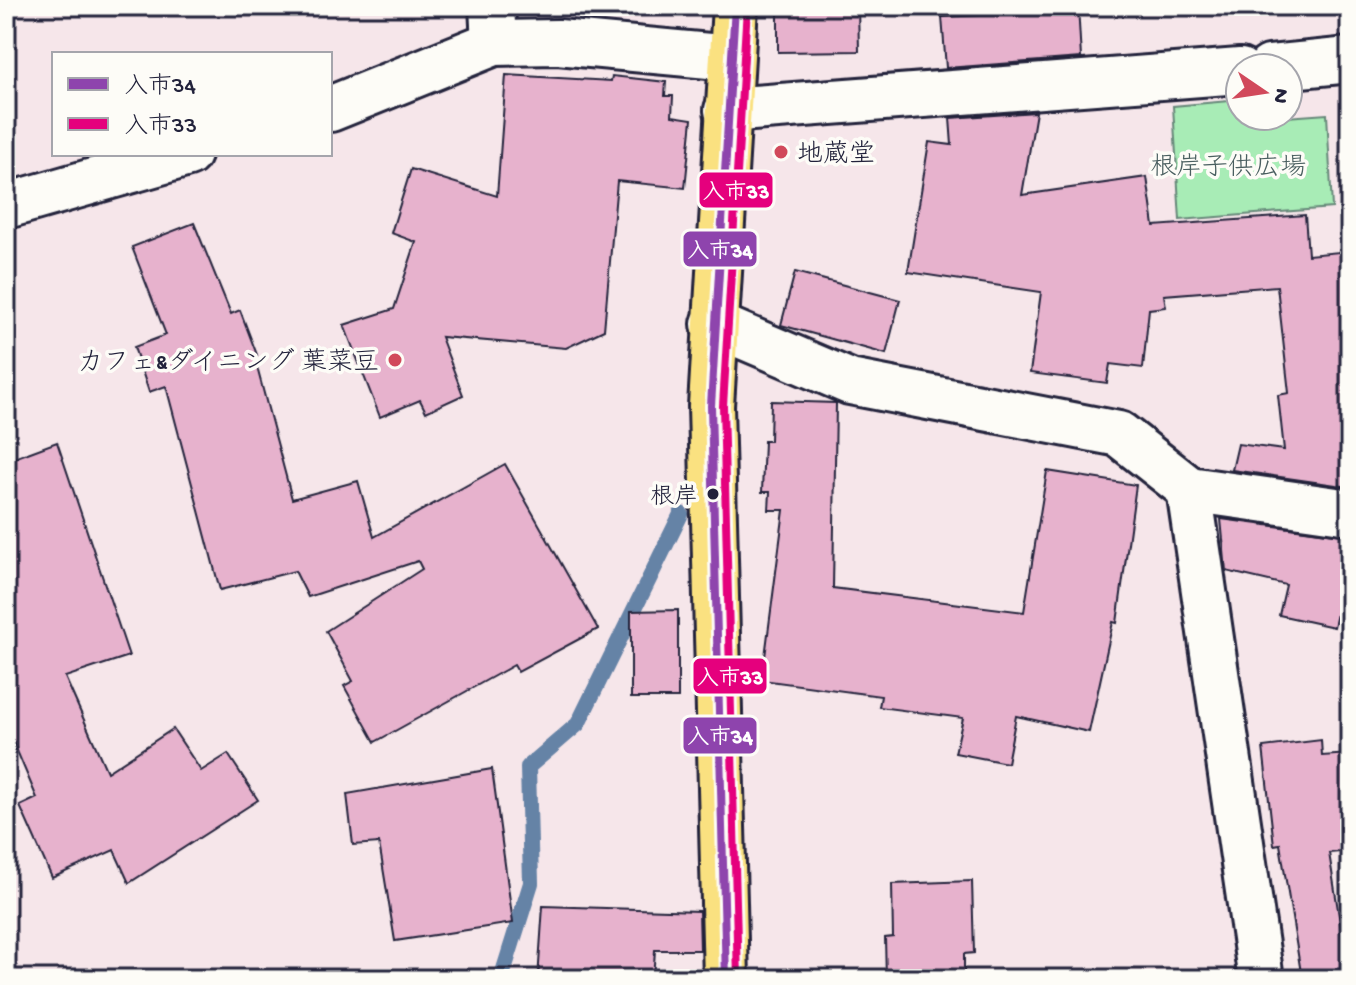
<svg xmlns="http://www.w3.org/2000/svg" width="1356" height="985" font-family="'Gochi Hand','Klee One',sans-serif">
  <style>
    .green { fill: #a8ecb6; stroke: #658778; stroke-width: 2 }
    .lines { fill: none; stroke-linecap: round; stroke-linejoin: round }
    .stream { stroke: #6583a6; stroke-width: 16 }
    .building { fill: #e7b2cd; stroke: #22223b; stroke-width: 2 }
    .minor-casing { stroke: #22223b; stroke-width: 50 }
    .tertiary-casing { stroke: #22223b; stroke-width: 50 }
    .primary-casing { stroke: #22223b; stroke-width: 50 }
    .minor { stroke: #fdfcf7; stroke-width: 44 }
    .tertiary { stroke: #fdfcf7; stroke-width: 44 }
    .primary { stroke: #fae180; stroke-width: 44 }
    .bus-1-casing { stroke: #fdfcf7; stroke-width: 14 }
    .bus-2-casing { stroke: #fdfcf7; stroke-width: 14 }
    .bus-1 { stroke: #8e44ad; stroke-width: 8 }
    .bus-2 { stroke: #e5007d; stroke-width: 8 }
    .poi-dot { fill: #d1495b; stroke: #fdfcf7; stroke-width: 3 }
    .bus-dot { fill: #22223b; stroke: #fdfcf7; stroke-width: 3 }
    .labels { text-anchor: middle; stroke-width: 7; stroke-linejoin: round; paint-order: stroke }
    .bus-label { font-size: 24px; fill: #22223b; stroke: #fdfcf7; text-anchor: end }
    .poi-label { font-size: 26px; fill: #22223b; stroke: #fdfcf7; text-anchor: start }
    .park-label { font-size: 26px; fill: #4a5f60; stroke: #fdfcf7 }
    .line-badge { stroke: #fdfcf7; stroke-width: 3 }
    .badge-label { font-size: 22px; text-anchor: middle; font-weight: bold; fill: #fff }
  </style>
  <rect width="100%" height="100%" fill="#f6e6ea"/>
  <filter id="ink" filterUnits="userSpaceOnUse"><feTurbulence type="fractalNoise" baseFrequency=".0125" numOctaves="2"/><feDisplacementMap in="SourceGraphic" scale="16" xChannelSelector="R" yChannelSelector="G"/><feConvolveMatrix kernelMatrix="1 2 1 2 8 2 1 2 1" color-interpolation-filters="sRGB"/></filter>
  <g filter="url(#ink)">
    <path class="green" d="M1240,100V116L1272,118L1327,114L1332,208L1180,220L1173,106Z"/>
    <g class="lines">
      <path class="stream" d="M501,979L531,883L528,767L578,724L681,514"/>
    </g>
    <g class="building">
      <path d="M778,6H858L859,51L778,52Z"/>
      <path d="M1000,6H1078L1081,58L946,68L942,17L1000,14Z"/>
      <path d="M506,75L611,81L612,76L666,82L665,96H673L672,116L692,119L685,188L617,181L604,330L566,348L441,337L463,395L426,412L420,400L380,417L344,325L394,309L416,242L391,233L411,169L497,196Z"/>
      <path d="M1036,112L1022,195L1147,177L1154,226L1305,215L1308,255L1350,251V487L1232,470L1238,444L1284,450L1278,395L1289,393L1277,286L1164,295L1166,307L1149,309L1143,368L1110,364L1107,383L1030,373L1041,292L908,272L929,142L952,145L950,118Z"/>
      <path d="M194,223L231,314L240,310L257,355L254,356L292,499L358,481L374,537L505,464L598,629L518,672L514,665L375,742L344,686L353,681L326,631L422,569L418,561L308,597L295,571L220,590L166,386L149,392L134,347L166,335L132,247Z"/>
      <path d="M795,272L900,300L886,354L781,325Z"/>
      <path d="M771,401L836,403L833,588L1024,612L1047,471L1136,485L1117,623L1113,622L1089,732L1016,716L1007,763L955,753L963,718L879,707L881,696L762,680L784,510H769L770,492H762L764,441H770Z"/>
      <path d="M57,442L129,656L65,677L107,772L173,729L201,771L228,754L258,800L129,883L114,850L52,878L20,806L37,798L6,725V461Z"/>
      <path d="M1221,519L1350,536V612L1338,609L1334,627L1279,615L1286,585L1226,571Z"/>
      <path d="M678,610V698H631V611Z"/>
      <path d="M1321,740L1322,756L1350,754V851L1329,853L1349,979H1302L1280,844L1274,845L1263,747Z"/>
      <path d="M492,769L513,923L395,941L379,843L353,845L347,794Z"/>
      <path d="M972,881L974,953L964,954V979H886L885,938L893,937L892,884Z"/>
      <path d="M543,906L699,911L700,950H655L653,979H538Z"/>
    </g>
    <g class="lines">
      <defs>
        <g id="minor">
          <path d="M492,6L494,43"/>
          <path d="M1270,68L1350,60"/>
          <path d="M727,110L1240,71"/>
          <path d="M714,324L850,382L1119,434L1189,489L1261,979"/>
          <path d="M1189,489L1350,512"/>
        </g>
        <g id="tertiary">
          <path d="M330,109L494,43L558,42L731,58"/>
          <path d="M6,206L188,154"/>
        </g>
        <path id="primary" d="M726,979L711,406L735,6"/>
      </defs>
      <use href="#minor" class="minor-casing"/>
      <use href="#tertiary" class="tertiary-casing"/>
      <use href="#primary" class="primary-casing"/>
      <use href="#minor" class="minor"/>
      <use href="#tertiary" class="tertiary"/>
      <use href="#primary" class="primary"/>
      <defs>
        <path id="bus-1" d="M726,979L711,406L735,6"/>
        <path id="bus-2" d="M738,979L723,406L747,7"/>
      </defs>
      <use href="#bus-1" class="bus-1-casing"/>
      <use href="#bus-2" class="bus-2-casing"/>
      <use href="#bus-1" class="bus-1"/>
      <use href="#bus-2" class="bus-2"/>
    </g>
  </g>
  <g class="poi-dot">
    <circle cx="781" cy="152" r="8"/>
    <circle cx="395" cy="360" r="8"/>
  </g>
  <circle class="bus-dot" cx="713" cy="494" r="7"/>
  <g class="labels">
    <g class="bus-label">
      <text x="698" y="503">根岸</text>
    </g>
    <g class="poi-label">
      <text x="797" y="161">地蔵堂</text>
      <text x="379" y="369" text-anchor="end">カフェ&amp;ダイニング 葉菜豆</text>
    </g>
    <g class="park-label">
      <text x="1228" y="174">根岸子供広場</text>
    </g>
  </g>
  <g class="line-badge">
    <rect x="698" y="171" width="76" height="38" rx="8" fill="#e5007d"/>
    <rect x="682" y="230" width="76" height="38" rx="8" fill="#8e44ad"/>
    <rect x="692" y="657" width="76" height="38" rx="8" fill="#e5007d"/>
    <rect x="682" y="716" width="76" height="39" rx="8" fill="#8e44ad"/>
  </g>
  <g class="badge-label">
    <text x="736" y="198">入市33</text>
    <text x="720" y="257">入市34</text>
    <text x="730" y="684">入市33</text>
    <text x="720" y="743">入市34</text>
  </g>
  <rect width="1356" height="985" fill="none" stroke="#fdfcf7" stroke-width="32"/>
  <rect x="16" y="16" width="1324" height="953" fill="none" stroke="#22223b" stroke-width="3" filter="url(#ink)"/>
  <rect x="52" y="52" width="280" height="104" fill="#fdfcf7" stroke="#a5a5ac" stroke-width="2"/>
  <rect x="68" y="78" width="40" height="12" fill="#8e44ad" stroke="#a5a5ac" stroke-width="2"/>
  <text x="124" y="92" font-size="24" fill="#22223b">入市34</text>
  <rect x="68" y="118" width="40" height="12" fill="#e5007d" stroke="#a5a5ac" stroke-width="2"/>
  <text x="124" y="132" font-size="24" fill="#22223b">入市33</text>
  <g transform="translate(1264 92) rotate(103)"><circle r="38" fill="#fdfcf7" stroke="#a5a5ac" stroke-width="2"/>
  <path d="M0-6L14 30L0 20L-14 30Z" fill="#d1495b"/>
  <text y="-12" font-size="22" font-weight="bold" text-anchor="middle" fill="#22223b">N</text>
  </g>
</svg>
